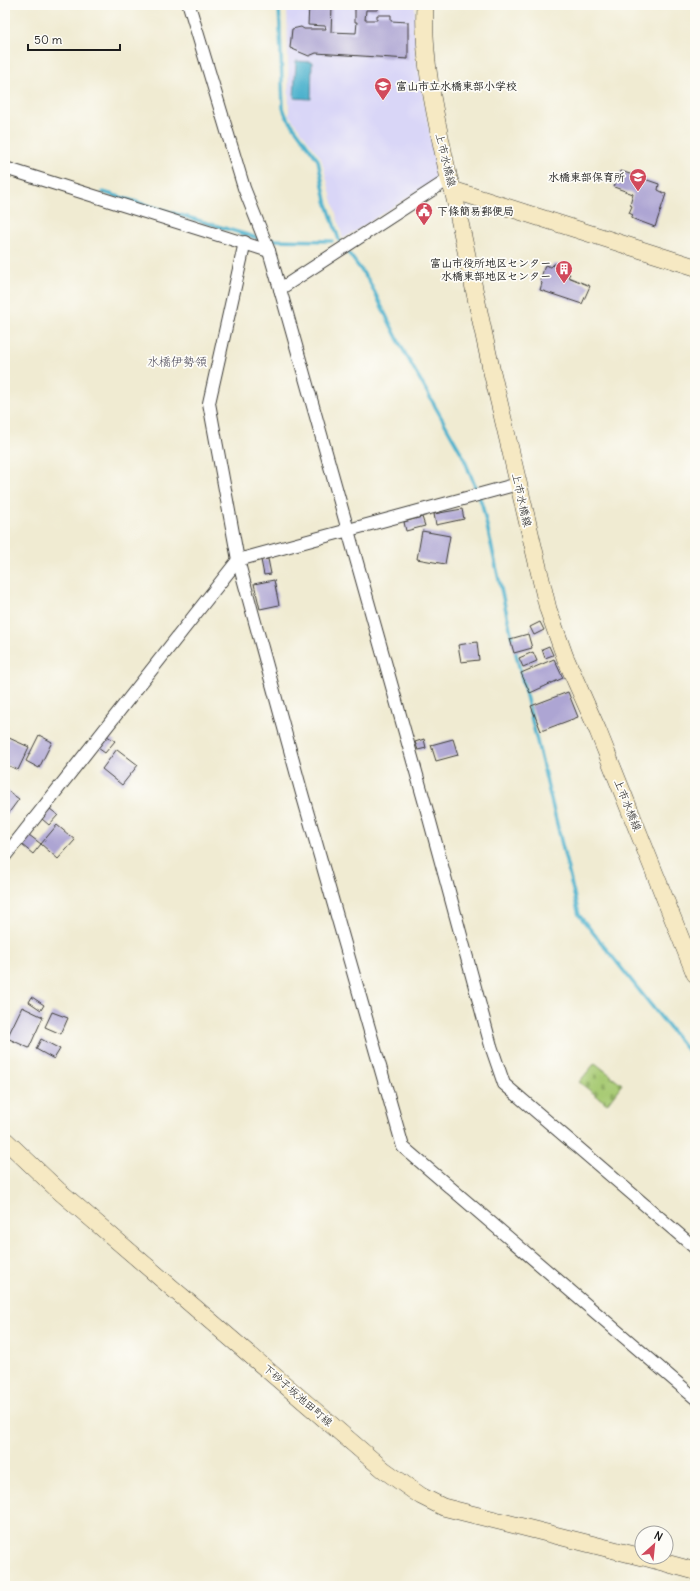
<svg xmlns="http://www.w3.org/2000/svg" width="700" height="1591" font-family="Delius,'Klee One',sans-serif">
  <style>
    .built { fill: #d9d6f7 }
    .cemetery { fill: url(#cemetery-stones); stroke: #627448 }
    .water { fill: #4eb2cd; stroke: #356774 }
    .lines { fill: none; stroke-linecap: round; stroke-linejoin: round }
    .stream { stroke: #4eb2cd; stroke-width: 3.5 }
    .building { fill: #ada5d3 }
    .street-casing { stroke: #3c3b37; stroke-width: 14 }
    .secondary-casing { stroke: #3c3b37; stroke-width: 18 }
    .street { stroke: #fff; stroke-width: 12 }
    .secondary { stroke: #f6e9c3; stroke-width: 17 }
    .labels { text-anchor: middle; stroke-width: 3.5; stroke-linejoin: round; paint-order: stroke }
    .poi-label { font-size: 11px; font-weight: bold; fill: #1c1c1c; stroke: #fdfcf7; text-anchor: start }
    .street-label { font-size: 11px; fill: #1c1c1c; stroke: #fdfcf7 }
    .neighbourhood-label { font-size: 12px; fill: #4f4c5c; stroke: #fdfcf7 }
  </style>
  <defs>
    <pattern id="cemetery-stones" width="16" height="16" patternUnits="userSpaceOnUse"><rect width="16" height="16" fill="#a8cb75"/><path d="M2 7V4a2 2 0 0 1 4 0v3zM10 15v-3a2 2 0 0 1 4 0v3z" fill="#90ae65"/></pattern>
  </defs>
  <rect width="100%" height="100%" fill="#fdfcf7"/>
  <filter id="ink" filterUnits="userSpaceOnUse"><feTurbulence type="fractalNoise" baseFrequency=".025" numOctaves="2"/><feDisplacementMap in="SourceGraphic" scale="8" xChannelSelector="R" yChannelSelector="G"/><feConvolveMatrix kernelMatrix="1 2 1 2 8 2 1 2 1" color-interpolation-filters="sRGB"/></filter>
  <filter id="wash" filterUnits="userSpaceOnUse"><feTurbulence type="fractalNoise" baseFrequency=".012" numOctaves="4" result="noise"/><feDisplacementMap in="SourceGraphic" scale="16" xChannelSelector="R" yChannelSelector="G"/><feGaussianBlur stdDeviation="0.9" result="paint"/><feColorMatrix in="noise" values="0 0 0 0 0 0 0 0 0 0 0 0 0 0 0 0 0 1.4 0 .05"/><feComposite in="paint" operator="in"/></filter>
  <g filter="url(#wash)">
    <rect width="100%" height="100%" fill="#f0ebd2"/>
    <path class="built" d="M287,5H415V51L438,178L343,239L321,158L289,115Z"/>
    <path class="cemetery" d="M595,1063L622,1084L607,1104L579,1082Z"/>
    <path class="water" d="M296,61L312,62L311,99L294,98Z"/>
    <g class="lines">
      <g class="stream">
        <path d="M279,5L283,108L286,116L318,160L326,201L339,240L369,281L401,346L463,456L482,504L513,642"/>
        <path d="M103,192L261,239"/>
        <path d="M268,240L332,241"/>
        <path d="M515,650L579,915L695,1060"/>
      </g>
    </g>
    <g id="blocks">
      <g class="building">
        <path d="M309,5L332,6L331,32L356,33L357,22H355V5H378V10H366L365,20H377V15H391V21L408,22V59L316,53L309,56L290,48L292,29L301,27L304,29H326L325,26L308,25Z"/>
        <path d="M621,171L659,184L658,190L666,194L655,227L631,218L633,215L629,213L632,206L630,205L633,194L614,187Z"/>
        <path d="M554,264L561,265L563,272L570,274L568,277L590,286L582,304L540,290L542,283L540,281L545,265L551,267Z"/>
        <path d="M462,509L464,519L436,525L434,514Z"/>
        <path d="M422,517L425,526L406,531L404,522Z"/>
        <path d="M422,531L450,536L445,564L417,559Z"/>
        <path d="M268,559L271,574L264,575L261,560Z"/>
        <path d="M274,580L279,605L260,609L254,584Z"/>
        <path d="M540,622L544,630L534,635L530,627Z"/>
        <path d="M528,634L532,648L514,653L510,639Z"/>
        <path d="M477,642L479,660L461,662L458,645Z"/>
        <path d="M549,646L553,655L545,658L542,649Z"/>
        <path d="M533,652L537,661L523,667L519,658Z"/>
        <path d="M554,659L563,678L530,693L521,673Z"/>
        <path d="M568,692L578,717L541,731L531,706Z"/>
        <path d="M39,735L52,742L39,768L26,761Z"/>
        <path d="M107,736L115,741L105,753L98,748Z"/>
        <path d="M9,738L29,747L18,770L5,764V747Z"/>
        <path d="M424,739L426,748L418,750L415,742Z"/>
        <path d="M453,739L458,755L436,761L431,745Z"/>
        <path d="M117,749L138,765L122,785L102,769Z"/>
        <path d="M5,789L19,799L5,818Z"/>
        <path d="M50,809L58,815L49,825L42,819Z"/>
        <path d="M57,825L75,840L58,859L41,844Z"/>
        <path d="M29,835L41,844L33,854L22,845Z"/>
        <path d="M32,997L44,1005L41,1010L29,1002Z"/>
        <path d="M22,1007L43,1017L29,1048L7,1038Z"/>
        <path d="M52,1012L68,1018L61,1034L45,1027Z"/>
        <path d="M41,1039L60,1049L54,1059L36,1049Z"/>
      </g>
    </g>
  </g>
  <g filter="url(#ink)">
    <use href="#blocks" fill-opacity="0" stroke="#3c3b37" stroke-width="1"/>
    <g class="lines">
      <defs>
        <g id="street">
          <path d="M189,5L244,188L269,251L280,289L429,818L491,1046L504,1084L695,1248"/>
          <path d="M5,168L269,251"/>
          <path d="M245,242L209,403L238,560L301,790L403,1147L695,1398"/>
          <path d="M280,289L449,179"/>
          <path d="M5,856L238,560L518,484"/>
        </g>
        <g id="secondary">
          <path d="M425,5C422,64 437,122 449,179L453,190L491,368L548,609L565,657L598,731L695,974"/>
          <path d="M453,190L695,267"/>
          <path d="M5,1140L58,1190L384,1470L421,1496L443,1507L642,1557"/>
          <path d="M644,1557L695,1571"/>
        </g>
      </defs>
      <use href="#street" class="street-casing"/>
      <use href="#secondary" class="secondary-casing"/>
      <use href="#street" class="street"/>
      <use href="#secondary" class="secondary"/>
    </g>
  </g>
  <defs>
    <symbol id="school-pin" viewBox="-11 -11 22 30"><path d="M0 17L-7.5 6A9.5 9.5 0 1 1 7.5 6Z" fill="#d1495b" stroke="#fdfcf7"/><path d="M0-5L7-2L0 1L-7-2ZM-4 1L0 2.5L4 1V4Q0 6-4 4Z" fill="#fff"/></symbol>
    <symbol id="civic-pin" viewBox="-11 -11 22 30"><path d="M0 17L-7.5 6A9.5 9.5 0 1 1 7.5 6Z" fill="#d1495b" stroke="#fdfcf7"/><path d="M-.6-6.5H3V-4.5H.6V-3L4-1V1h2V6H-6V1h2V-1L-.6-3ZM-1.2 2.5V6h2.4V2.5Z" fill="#fff"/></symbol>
    <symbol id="building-pin" viewBox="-11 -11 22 30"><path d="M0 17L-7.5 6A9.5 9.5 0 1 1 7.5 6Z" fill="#d1495b" stroke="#fdfcf7"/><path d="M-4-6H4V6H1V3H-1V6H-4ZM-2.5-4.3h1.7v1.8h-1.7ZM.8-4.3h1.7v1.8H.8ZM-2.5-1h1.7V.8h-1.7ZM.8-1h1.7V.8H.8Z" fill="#fff"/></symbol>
  </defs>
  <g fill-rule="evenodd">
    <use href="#school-pin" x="373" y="76" width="20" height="27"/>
    <use href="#school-pin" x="628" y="167" width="20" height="27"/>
    <use href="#civic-pin" x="414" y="201" width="20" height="27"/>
    <use href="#building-pin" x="554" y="259" width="20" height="27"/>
  </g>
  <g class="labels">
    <g class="poi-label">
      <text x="396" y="90">富山市立水橋東部小学校</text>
      <text x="625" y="181" text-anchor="end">水橋東部保育所</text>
      <text x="437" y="215">下條簡易郵便局</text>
      <text x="551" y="267" text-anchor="end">富山市役所地区センター<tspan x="551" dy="13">水橋東部地区センター</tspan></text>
    </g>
    <g class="street-label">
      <text transform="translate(446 160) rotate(76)" y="4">上市水橋線</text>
      <text transform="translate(522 500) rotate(77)" y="4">上市水橋線</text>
      <text transform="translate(628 805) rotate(68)" y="4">上市水橋線</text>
      <text transform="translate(298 1395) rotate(41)" y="4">下砂子坂池田町線</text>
    </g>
    <g class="neighbourhood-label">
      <text x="177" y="366">水橋伊勢領</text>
    </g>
  </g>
  <rect width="700" height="1591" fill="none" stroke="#fdfcf7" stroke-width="20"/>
  <g transform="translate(654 1545) rotate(27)"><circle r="19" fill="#fdfcf7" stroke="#a3a29f"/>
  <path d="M0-3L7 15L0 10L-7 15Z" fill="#d1495b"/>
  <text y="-6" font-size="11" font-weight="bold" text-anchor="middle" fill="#1c1c1c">N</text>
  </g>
  <path d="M28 44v6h92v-6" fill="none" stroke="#1c1c1c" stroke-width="2"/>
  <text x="34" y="44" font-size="12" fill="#1c1c1c" stroke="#fdfcf7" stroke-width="3" paint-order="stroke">50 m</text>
</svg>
